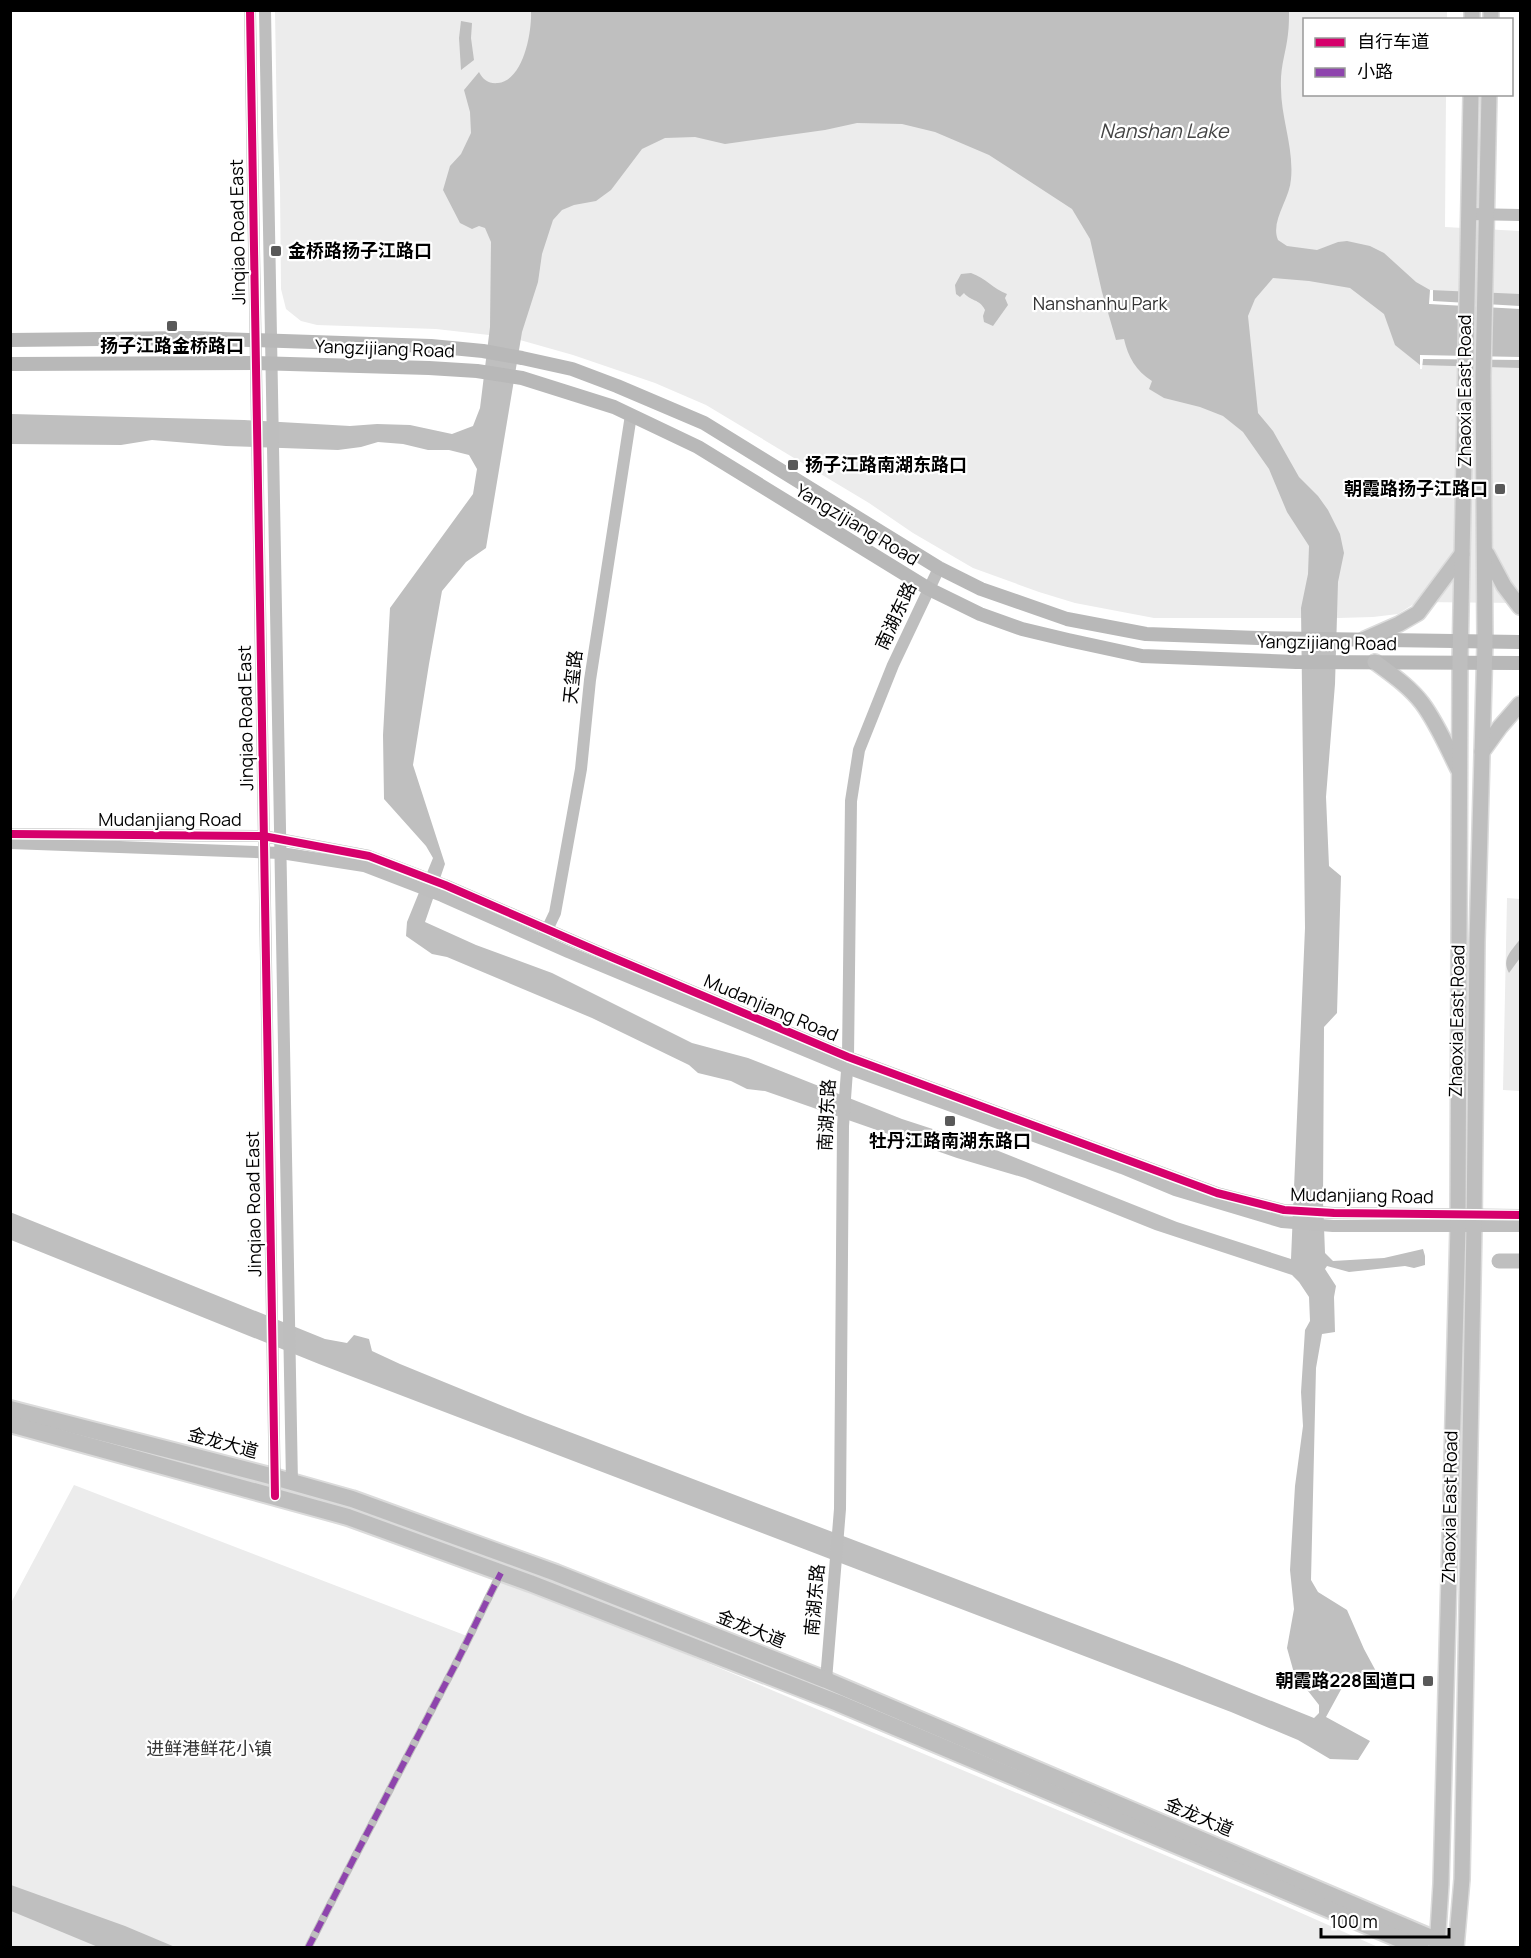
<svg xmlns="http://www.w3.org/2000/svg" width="1531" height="1958" font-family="Manrope,'Noto Sans SC',sans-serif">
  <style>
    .green { fill: #ececec }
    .water { fill: #bfbfbf; fill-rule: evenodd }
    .pier { fill: #fff }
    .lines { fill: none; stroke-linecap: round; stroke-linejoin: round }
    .river { stroke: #bfbfbf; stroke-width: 15 }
    .primary-casing { stroke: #dbdbdb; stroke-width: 18 }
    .trunk-casing { stroke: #dbdbdb; stroke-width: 20 }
    .pedestrian { stroke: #bebebe; stroke-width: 8 }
    .tertiary { stroke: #bebebe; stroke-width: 12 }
    .secondary { stroke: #b8b8b8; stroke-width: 14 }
    .primary { stroke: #bebebe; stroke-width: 15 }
    .trunk { stroke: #bebebe; stroke-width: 16 }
    .quiet { stroke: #8e44ad; stroke-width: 6; stroke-dasharray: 12 6; stroke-linecap: butt }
    .cycleway-casing { stroke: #fff; stroke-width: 11 }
    .cycleway { stroke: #d6006c; stroke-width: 8 }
    .poi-dot { fill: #595959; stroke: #fff; stroke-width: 2 }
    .labels { text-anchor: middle; stroke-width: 4.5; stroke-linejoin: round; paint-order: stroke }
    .street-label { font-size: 18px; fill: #000; stroke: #fff }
    .poi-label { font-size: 18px; font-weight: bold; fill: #000; stroke: #fff; text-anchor: start }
    .park-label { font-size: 18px; fill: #333; stroke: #fff }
    .water-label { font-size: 20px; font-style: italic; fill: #444; stroke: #fff }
  </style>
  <rect width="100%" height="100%" fill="#fff"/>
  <g class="green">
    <path d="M275,11H1447V19L1304,20V94L1446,95L1445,227L1520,231V603L1417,602L1398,614L1373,617L1338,618H1154L1075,603L1039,592L973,568L913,533L869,503L706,405L655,383L573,355L520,340L489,335L436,329L317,325L301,321L286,309L281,289L280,187L277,131Z"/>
    <path d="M1507,898L1520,899V1091L1503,1090Z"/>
    <path d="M74,1485L467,1636L495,1574L1265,1897L1378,1947L11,1948V1603Z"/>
  </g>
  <g class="water">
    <path d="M1031,10C1117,13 1203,11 1289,11C1289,18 1289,26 1288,34C1286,53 1280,66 1281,88C1281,118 1294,148 1291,179C1290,199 1270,221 1278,240L1287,246L1317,250L1338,242L1347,241L1370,246L1384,253L1416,282L1430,290L1520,294V368L1420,365L1395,345L1384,314L1350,288L1309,281L1273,278L1255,299L1248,316L1258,413L1273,431L1299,477L1318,496L1328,510L1340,534L1344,553L1338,582L1335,684L1326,797L1329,866L1341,876L1337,1013L1324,1027L1323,1201L1325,1253L1333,1261L1384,1258L1423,1249L1425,1256V1265L1414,1268L1405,1266L1349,1272L1327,1266L1325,1269L1336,1286L1334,1297L1335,1332L1322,1334L1316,1368L1311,1580L1318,1592L1347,1610L1364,1649L1378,1675V1687L1362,1688L1344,1684L1326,1717L1370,1741L1358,1760L1330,1759L1298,1740L1231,1712L319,1364L11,1240L10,1212L325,1339L347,1343L354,1335L369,1339L372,1351L400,1364L525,1415L1177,1663L1314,1718L1319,1713V1705L1294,1673L1287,1648L1294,1609L1290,1570L1295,1486L1303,1426L1301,1392L1305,1330L1310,1321L1309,1297L1299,1282L1292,1275L1155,1230L1025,1178L957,1158L765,1091L747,1089L731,1081L698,1073L689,1065L592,1018L447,957L432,954L406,936L407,922L433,858L426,846L384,799L383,735L390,608L473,494L477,469L469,455L449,450H428L403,444L378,442L361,447L338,450L226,446L152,440L121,445L11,444V414L244,420L350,426L377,424L410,425L452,434L473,426L480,408L490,327L491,242L485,228L479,226L472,229L460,223L443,190L450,166L461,154L471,133L470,112L464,90L479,72C483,80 489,84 498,83C524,80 532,31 531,11ZM857,123L902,124L935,132L989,155L1072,209L1090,239L1102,292L1116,340L1124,339C1128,357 1136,371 1152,381L1149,389L1164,398L1200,407L1223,416L1243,432L1269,469L1287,512L1309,546L1308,574L1301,608L1305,928L1291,1259L1177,1222L991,1148L902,1119L748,1058L692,1043L552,973L476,945L425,922L445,864L413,765L429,664L442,591L466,562L486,548L522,332L538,282L542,254L553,220L562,210L574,205L596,201L611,190L642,149L665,138L695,137L725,144L825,130Z"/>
    <path d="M461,21L472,23L471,38L474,60L461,70L459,38Z"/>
    <path d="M971,273C986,278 993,289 1007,294L1005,298L1008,305L993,326L984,322L983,316L985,310C980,299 970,301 964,293L960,297L956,294L955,285L961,274Z"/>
    <path d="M1520,939V958L1509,973C1501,958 1512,951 1520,939Z"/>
    <path d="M11,1885L125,1926L175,1947H98L11,1911Z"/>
  </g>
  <g class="pier">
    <path d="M1430,290H1433V301L1520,306V309L1429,304Z"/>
    <path d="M1420,355L1520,357V360L1423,359L1422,369H1420Z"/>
  </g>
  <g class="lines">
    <path class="river" d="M1499,1261H1520"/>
    <defs>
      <g id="primary">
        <path d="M1472,20V10"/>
        <path d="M1491,20V10"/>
        <path d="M1487,554L1504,586L1520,607"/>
        <path d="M1365,639L1399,624L1418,613L1462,554"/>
        <path d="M1375,662C1391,674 1409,686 1422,703C1437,723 1447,747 1458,769"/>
        <path d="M1482,752L1500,727L1520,704"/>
        <path d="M1437,1948L1441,1884L1458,1226L1460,662L1471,94"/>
        <path d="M1456,1948L1462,1879L1474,1227L1477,942L1485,642L1483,376L1489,94"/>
      </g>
      <g id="trunk">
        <path d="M10,1409L274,1477L352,1499L556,1573L826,1680L1455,1948"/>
        <path d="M10,1424L348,1517L530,1583L838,1703L1421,1948"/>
      </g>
    </defs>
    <use href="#primary" class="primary-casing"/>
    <use href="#trunk" class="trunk-casing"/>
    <path class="pedestrian" d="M308,1948C355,1855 404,1763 452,1671C469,1639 484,1605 501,1573"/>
    <g class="tertiary">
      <path d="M250,10L275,1496"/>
      <path d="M265,10L292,1483"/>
      <path d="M1469,214L1520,215"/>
      <path d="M10,834L263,836L369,856L445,885L597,951L848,1057L1217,1193L1284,1210L1334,1213L1520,1215"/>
      <path d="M10,843L281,853L364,866L442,896L568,952L847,1068L1122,1168L1175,1190L1282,1222L1333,1226H1520"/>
      <path d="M544,936L555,913L581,769L590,680L631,415"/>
      <path d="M826,1680L840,1509L843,1126L848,1057L851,801L859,750L893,665L939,568"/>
    </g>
    <g class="secondary">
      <path d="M10,340L192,338L431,346L483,351L522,358L572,369L617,386L704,423L939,568L981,589L1067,619L1146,634L1258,638L1520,642"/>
      <path d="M10,364L255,363L429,368L477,371L522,378L614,407L698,447L929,589L980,614L1022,629L1068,640L1142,656L1296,662L1520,663"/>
    </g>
    <use href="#primary" class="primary"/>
    <use href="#trunk" class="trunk"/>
    <path class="quiet" d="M308,1948C355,1855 404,1763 452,1671C469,1639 484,1605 501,1573"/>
    <defs>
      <g id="cycleway">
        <path d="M250,10L275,1496"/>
        <path d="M10,834L263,836L369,856L445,885L597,951L848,1057L1217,1193L1284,1210L1334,1213L1520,1215"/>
      </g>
    </defs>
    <use href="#cycleway" class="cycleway-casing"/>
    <use href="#cycleway" class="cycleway"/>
  </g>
  <g class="poi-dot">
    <rect x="270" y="245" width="12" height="12" rx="3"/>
    <rect x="166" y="320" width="12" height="12" rx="3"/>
    <rect x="787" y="459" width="12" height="12" rx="3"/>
    <rect x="1494" y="483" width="12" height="12" rx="3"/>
    <rect x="944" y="1115" width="12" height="12" rx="3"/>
    <rect x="1422" y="1675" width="12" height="12" rx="3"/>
  </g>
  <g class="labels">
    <g class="street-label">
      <text transform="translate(238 232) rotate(-91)" y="6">Jinqiao Road East</text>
      <text transform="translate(385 349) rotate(2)" y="6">Yangzijiang Road</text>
      <text transform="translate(1465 391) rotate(-90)" y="6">Zhaoxia East Road</text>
      <text transform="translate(857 525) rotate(31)" y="6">Yangzijiang Road</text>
      <text transform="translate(896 616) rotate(-65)" y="6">南湖东路</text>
      <text transform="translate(1327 643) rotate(1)" y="6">Yangzijiang Road</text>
      <text transform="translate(573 677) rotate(-84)" y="6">天玺路</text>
      <text transform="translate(246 718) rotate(-91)" y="6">Jinqiao Road East</text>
      <text x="170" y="826">Mudanjiang Road</text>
      <text transform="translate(771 1008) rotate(23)" y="6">Mudanjiang Road</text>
      <text transform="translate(1457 1021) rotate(-89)" y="6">Zhaoxia East Road</text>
      <text transform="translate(827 1115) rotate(-87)" y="6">南湖东路</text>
      <text transform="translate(1362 1196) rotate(1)" y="6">Mudanjiang Road</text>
      <text transform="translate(254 1204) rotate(-91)" y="6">Jinqiao Road East</text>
      <text transform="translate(223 1443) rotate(15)" y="6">金龙大道</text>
      <text transform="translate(1450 1507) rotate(-89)" y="6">Zhaoxia East Road</text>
      <text transform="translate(815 1600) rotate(-85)" y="6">南湖东路</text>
      <text transform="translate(751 1629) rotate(22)" y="6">金龙大道</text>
      <text transform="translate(1199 1817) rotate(23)" y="6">金龙大道</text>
    </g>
    <g class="poi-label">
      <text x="288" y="257">金桥路扬子江路口</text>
      <text x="172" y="352" text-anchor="middle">扬子江路金桥路口</text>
      <text x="805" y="471">扬子江路南湖东路口</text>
      <text x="1488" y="495" text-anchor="end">朝霞路扬子江路口</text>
      <text x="950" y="1147" text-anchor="middle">牡丹江路南湖东路口</text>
      <text x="1416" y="1687" text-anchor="end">朝霞路228国道口</text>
    </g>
    <g class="park-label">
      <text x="1100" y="310">Nanshanhu Park</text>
      <text x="209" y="1755">进鲜港鲜花小镇</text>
    </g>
    <g class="water-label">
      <text x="1164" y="138">Nanshan Lake</text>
    </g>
  </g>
  <rect width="1531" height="1958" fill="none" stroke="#000000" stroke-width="24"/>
  <rect x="1303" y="18" width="210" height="78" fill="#ffffff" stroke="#999999" stroke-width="1.5"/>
  <rect x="1315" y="38" width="30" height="9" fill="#d6006c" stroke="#999999" stroke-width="1.5"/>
  <text x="1357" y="48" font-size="18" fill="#000000">自行车道</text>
  <rect x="1315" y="68" width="30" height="9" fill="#8e44ad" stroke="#999999" stroke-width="1.5"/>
  <text x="1357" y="78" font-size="18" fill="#000000">小路</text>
  <path d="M1321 1928v9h128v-9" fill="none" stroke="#000000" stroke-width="3"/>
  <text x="1330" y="1928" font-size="18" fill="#000000" stroke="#ffffff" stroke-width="4.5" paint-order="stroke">100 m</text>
</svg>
